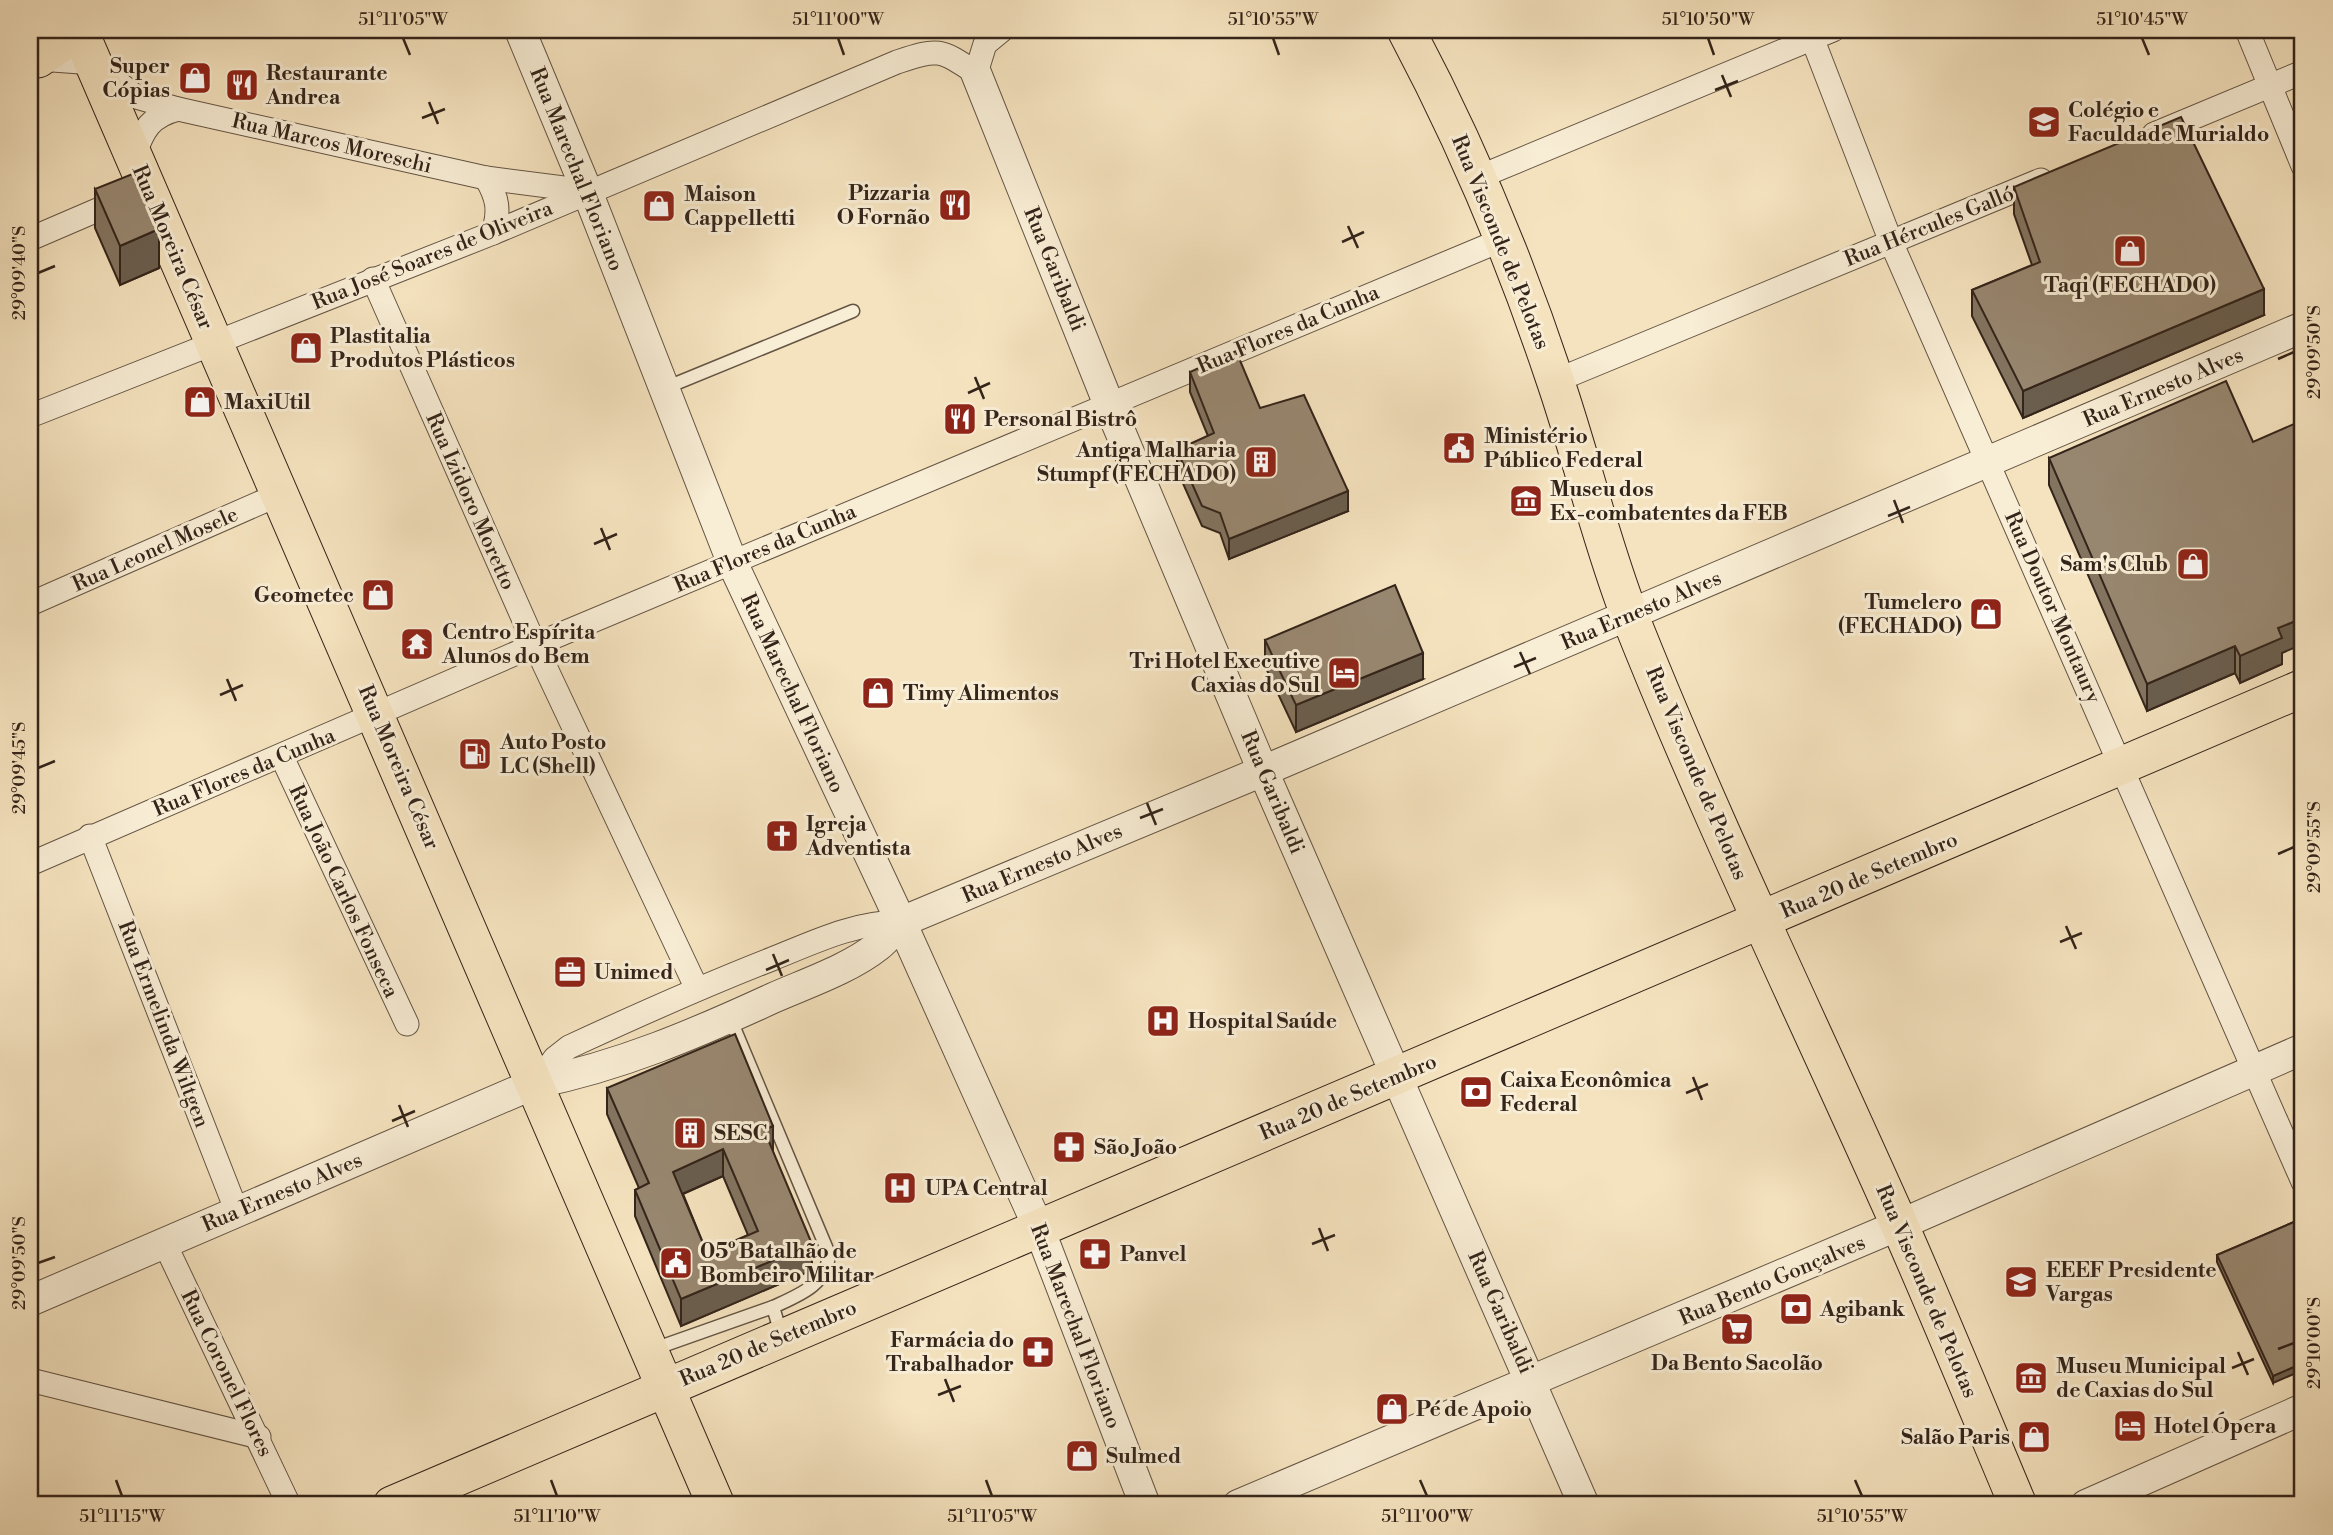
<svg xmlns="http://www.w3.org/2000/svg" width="2333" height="1535" font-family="'Libre Bodoni',serif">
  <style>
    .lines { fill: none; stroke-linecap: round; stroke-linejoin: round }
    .service-casing { stroke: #645443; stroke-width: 15 }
    .minor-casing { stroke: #645443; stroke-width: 25 }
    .tertiary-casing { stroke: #645443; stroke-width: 32 }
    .primary-casing { stroke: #34241a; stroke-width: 39 }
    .service { stroke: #f8edd5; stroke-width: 12 }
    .minor { stroke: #f8edd5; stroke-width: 23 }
    .tertiary { stroke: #f8edd5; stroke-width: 30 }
    .primary { stroke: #f5e3bf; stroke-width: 37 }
    .wall { fill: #837460; stroke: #34241a; stroke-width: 2; fill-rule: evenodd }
    .shaded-wall { fill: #6a5e4e; stroke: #34241a; stroke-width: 2 }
    .building { fill: #988770; stroke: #34241a; stroke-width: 2; fill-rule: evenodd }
    .ticks { fill: none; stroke: #34241a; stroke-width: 2.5 }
    .labels { text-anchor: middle; stroke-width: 6; stroke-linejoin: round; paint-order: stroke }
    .poi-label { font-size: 21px; font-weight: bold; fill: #34241a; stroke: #f8edd5; text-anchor: start }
    .street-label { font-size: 21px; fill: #34241a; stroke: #f8edd5 }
    .neatline { fill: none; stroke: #34241a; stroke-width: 2.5 }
    .ticks-label { font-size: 18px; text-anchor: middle; fill: #34241a }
  </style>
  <rect width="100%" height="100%" fill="#f5e3bf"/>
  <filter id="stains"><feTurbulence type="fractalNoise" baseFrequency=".00286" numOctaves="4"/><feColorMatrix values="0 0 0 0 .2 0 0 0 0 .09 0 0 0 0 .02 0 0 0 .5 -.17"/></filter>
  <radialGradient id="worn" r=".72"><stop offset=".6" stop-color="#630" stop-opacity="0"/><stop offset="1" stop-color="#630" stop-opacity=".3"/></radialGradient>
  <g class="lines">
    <defs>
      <g id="service">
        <path d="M665,388L853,311"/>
        <path d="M730,1018L829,1254C827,1285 799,1295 773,1307L782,1337"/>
        <path d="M651,1350L773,1307"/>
      </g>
      <g id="minor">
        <path d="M1809,30L1891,242L2303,1182"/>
        <path d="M2247,30L2303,166"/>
        <path d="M39,59L94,63L136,97L178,109L486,178L587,191"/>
        <path d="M2154,134L2303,72"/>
        <path d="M134,156C143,130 150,116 178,109"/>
        <path d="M1479,177L1833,30"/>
        <path d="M486,178C498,198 500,211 493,233"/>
        <path d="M30,239L123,199"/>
        <path d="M373,279L535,645L697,989"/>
        <path d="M1555,381L2041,180"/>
        <path d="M30,416L493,233L897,62C939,48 940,49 976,73L985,44L1002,30"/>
        <path d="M30,604L280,494"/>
        <path d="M282,757L407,1024"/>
        <path d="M90,836L237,1212"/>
        <path d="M30,864L535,645L1504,239"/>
        <path d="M536,1083L555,1058L569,1047C636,1016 703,986 772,959C814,942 855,922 901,922"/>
        <path d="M164,1242L289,1505"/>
        <path d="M30,1380L259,1437"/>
      </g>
      <g id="tertiary">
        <path d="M520,30L587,191L732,562L901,922L1040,1231L1145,1505"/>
        <path d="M976,73L1109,405L1263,771L1584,1505"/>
        <path d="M30,1301L536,1083C620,1066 695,1034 773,998C807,983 849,969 878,946C887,939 893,930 901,922L1263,771L2303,327"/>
        <path d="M1238,1505L1899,1225L2303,1049"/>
        <path d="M2086,1505L2303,1409"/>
      </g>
      <g id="primary">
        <path d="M79,30L716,1505"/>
        <path d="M1406,30C1465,141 1514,257 1554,377C1581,455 1599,536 1629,614C1711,821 1809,1021 1899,1224C1940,1317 1979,1412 2018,1505"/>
        <path d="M38,59L57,46L69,30"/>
        <path d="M392,1505L2303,688"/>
      </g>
    </defs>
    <use href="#service" class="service-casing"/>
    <use href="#minor" class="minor-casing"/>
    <use href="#tertiary" class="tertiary-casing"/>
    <use href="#primary" class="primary-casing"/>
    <use href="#service" class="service"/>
    <use href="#minor" class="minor"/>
    <use href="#tertiary" class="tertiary"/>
    <use href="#primary" class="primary"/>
  </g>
  <g class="wall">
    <path d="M2014,187L2264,315L2023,418L1972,316V290L2032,265L2014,214Z"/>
    <path d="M95,189L159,268L120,285L95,228Z"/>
    <path d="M1190,372L1260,408L1348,511L1229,559L1220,533L1202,526L1177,470V450L1208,436L1190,392Z"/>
    <path d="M2049,458L2282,653V664L2240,683L2235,673L2147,711L2049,485Z"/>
    <path d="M1265,640L1423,679L1296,732L1265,666Z"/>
    <path d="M607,1088L773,1152L812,1270L681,1326L635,1216V1190L639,1188L607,1114ZM723,1176L748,1235L707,1253L683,1194Z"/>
    <path d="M2301,1219L2273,1383L2217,1262V1255Z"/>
  </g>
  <g class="shaded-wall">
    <path d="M159,229V268L120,285V246Z"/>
    <path d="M2264,289V315L2023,418V391Z"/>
    <path d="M1348,491V511L1229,559V539Z"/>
    <path d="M2303,618V644L2282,653V664L2240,683V656L2278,628Z"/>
    <path d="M2235,646V673L2147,711V684Z"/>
    <path d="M1423,653V679L1296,732V705Z"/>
    <path d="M773,1126V1153L764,1130Z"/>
    <path d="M723,1149V1176L673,1198V1172Z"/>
    <path d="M812,1244V1270L681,1326V1299Z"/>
    <path d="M2303,1363V1370L2273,1383V1376Z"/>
  </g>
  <g class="building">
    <path d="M2181,117L2264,289L2023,391L1972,290L2040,262L2014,187Z"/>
    <path d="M135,173L159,229L120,246L95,189Z"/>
    <path d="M1236,351L1260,408L1304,395L1348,491L1229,539L1220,513L1202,506L1177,450L1214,433L1190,372Z"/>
    <path d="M2226,381L2253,442L2303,420V618L2278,628L2282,638L2240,656L2235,646L2147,684L2049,458Z"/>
    <path d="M1395,585L1423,653L1296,705L1265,640Z"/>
    <path d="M735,1034L773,1126L764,1130L812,1244L681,1299L635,1190L649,1183L607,1088ZM723,1149L758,1231L707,1253L673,1172Z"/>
    <path d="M2301,1219L2303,1226V1363L2273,1376L2217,1255Z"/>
  </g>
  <path class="ticks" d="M403,38L410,55M838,38L844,55M1273,38L1279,55M1708,38L1714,55M2142,38L2149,55M1722,75L1731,97M1715,90L1738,81M429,102L438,124M422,118L445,109M1348,226L1358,248M1342,242L1364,232M38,273L55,266M2278,359L2294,352M975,377L984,399M968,393L990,383M1894,500L1903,523M1888,516L1910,507M601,528L610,550M594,544L617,534M1520,652L1530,674M1514,667L1536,658M227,679L236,701M220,695L243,685M38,768L55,761M1147,803L1156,825M1140,818L1163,809M2278,854L2294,847M2066,926L2076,949M2060,942L2082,933M773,954L782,976M766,970L789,960M1693,1077L1702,1100M1686,1093L1708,1084M399,1105L408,1127M392,1121L415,1111M1319,1228L1328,1251M1312,1244L1335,1235M38,1263L55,1257M2278,1349L2294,1343M2238,1352L2248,1375M2232,1368L2254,1359M945,1379L954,1402M938,1395L961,1386M116,1480L122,1496M551,1480L557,1496M986,1480L992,1496M1420,1480L1427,1496M1855,1480L1862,1496"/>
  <defs>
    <symbol id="shop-square" viewBox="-11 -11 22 22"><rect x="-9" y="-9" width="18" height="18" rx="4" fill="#8f2418" stroke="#f8edd5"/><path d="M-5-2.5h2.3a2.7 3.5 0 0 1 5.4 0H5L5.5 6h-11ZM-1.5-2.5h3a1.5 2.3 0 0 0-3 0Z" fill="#fff"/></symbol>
    <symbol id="restaurant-square" viewBox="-11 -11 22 22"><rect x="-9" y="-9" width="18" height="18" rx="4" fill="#8f2418" stroke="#f8edd5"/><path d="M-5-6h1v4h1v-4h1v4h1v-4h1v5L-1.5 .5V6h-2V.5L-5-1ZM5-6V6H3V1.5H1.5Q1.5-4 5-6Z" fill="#fff"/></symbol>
    <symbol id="school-square" viewBox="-11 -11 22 22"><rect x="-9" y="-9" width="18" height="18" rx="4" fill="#8f2418" stroke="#f8edd5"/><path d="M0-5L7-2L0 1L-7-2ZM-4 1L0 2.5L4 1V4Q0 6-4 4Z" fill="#fff"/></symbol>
    <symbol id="civic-square" viewBox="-11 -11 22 22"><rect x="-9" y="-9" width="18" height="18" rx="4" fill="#8f2418" stroke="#f8edd5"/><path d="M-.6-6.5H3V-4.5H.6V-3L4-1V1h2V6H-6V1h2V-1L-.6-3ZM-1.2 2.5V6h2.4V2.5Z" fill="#fff"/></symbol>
    <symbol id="building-square" viewBox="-11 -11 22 22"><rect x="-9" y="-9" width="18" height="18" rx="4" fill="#8f2418" stroke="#f8edd5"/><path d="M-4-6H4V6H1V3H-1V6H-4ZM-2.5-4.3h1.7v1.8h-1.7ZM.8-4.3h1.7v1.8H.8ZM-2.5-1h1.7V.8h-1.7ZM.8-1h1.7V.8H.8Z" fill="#fff"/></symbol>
    <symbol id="museum-square" viewBox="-11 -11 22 22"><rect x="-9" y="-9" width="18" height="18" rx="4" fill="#8f2418" stroke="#f8edd5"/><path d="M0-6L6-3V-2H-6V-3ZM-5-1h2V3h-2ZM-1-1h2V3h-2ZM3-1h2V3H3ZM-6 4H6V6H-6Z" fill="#fff"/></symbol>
    <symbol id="temple-square" viewBox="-11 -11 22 22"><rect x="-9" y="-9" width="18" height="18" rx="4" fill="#8f2418" stroke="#f8edd5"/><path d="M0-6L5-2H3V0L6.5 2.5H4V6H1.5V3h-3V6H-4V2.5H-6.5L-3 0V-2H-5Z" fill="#fff"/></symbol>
    <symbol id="hotel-square" viewBox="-11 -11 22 22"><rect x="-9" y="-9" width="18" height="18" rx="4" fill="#8f2418" stroke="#f8edd5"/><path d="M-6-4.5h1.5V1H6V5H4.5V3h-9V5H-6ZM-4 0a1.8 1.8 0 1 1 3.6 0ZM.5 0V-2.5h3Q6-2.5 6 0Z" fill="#fff"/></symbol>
    <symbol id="fuel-square" viewBox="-11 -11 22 22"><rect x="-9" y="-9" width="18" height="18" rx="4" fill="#8f2418" stroke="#f8edd5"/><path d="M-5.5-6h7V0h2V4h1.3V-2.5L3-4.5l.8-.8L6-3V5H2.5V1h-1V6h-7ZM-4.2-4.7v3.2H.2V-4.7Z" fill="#fff"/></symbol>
    <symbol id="church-square" viewBox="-11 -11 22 22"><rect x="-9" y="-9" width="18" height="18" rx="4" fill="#8f2418" stroke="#f8edd5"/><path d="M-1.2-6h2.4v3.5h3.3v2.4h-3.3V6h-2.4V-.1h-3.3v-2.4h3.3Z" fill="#fff"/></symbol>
    <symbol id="office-square" viewBox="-11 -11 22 22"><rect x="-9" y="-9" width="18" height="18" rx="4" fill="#8f2418" stroke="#f8edd5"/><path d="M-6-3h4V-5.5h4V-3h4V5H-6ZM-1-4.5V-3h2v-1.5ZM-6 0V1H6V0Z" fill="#fff"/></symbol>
    <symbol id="hospital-square" viewBox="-11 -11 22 22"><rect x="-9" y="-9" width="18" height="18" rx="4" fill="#8f2418" stroke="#f8edd5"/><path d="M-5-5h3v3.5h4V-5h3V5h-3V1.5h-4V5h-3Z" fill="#fff"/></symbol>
    <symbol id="bank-square" viewBox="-11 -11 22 22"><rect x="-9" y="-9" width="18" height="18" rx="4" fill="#8f2418" stroke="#f8edd5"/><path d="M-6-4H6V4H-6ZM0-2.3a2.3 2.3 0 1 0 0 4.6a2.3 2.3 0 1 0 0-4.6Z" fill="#fff"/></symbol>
    <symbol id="pharmacy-square" viewBox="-11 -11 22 22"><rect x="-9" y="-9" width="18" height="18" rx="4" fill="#8f2418" stroke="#f8edd5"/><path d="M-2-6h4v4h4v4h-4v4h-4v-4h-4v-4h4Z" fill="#fff"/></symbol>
    <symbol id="supermarket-square" viewBox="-11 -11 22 22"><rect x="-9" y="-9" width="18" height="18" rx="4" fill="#8f2418" stroke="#f8edd5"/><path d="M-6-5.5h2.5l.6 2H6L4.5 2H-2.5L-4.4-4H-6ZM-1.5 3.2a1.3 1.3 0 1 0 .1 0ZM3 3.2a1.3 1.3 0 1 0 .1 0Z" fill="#fff"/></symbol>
  </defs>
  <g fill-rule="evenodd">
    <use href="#shop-square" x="176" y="59" width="38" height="38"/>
    <use href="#restaurant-square" x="223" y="66" width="38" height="38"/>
    <use href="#school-square" x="2025" y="103" width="38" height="38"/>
    <use href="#restaurant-square" x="936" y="186" width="38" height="38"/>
    <use href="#shop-square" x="640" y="187" width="38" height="38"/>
    <use href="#shop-square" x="2111" y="232" width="38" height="38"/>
    <use href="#shop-square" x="287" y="329" width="38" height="38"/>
    <use href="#shop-square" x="181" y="383" width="38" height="38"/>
    <use href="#restaurant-square" x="941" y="400" width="38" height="38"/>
    <use href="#civic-square" x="1440" y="429" width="38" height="38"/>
    <use href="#building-square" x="1242" y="443" width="38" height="38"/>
    <use href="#museum-square" x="1507" y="482" width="38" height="38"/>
    <use href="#shop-square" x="2174" y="545" width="38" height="38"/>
    <use href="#shop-square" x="359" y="576" width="38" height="38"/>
    <use href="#shop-square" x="1967" y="595" width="38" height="38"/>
    <use href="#temple-square" x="398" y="625" width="38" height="38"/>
    <use href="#hotel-square" x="1325" y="654" width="38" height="38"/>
    <use href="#shop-square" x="859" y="674" width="38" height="38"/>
    <use href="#fuel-square" x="456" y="735" width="38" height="38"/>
    <use href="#church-square" x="763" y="817" width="38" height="38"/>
    <use href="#office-square" x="551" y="953" width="38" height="38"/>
    <use href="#hospital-square" x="1144" y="1002" width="38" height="38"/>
    <use href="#bank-square" x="1457" y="1073" width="38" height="38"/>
    <use href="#building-square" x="671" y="1114" width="38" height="38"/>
    <use href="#pharmacy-square" x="1050" y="1128" width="38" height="38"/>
    <use href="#hospital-square" x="881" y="1169" width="38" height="38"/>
    <use href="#pharmacy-square" x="1076" y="1235" width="38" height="38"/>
    <use href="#civic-square" x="657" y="1244" width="38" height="38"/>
    <use href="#school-square" x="2002" y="1263" width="38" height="38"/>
    <use href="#bank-square" x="1777" y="1290" width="38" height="38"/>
    <use href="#supermarket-square" x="1718" y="1310" width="38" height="38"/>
    <use href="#pharmacy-square" x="1019" y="1333" width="38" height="38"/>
    <use href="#museum-square" x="2012" y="1359" width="38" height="38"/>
    <use href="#shop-square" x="1373" y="1390" width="38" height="38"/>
    <use href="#hotel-square" x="2111" y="1407" width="38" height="38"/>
    <use href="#shop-square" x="2015" y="1418" width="38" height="38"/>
    <use href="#shop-square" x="1063" y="1437" width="38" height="38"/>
  </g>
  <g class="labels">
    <g class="poi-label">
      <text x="170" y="73" text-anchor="end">Super<tspan x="170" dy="24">Cópias</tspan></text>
      <text x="266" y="80">Restaurante<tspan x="266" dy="24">Andrea</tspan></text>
      <text x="2068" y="117">Colégio e<tspan x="2068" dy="24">Faculdade Murialdo</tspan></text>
      <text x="930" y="200" text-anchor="end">Pizzaria<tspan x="930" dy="24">O Fornão</tspan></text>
      <text x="684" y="201">Maison<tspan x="684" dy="24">Cappelletti</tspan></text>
      <text x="2130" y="292" text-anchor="middle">Taqi (FECHADO)</text>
      <text x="330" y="343">Plastitalia<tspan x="330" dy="24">Produtos Plásticos</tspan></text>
      <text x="224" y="409">MaxiUtil</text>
      <text x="984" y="426">Personal Bistrô</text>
      <text x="1484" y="443">Ministério<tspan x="1484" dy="24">Público Federal</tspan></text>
      <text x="1236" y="457" text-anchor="end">Antiga Malharia<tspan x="1236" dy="24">Stumpf (FECHADO)</tspan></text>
      <text x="1550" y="496">Museu dos<tspan x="1550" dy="24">Ex-combatentes da FEB</tspan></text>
      <text x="2168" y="571" text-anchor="end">Sam's Club</text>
      <text x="354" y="602" text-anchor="end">Geometec</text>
      <text x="1962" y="609" text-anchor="end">Tumelero<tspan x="1962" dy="24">(FECHADO)</tspan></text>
      <text x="442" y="639">Centro Espírita<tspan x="442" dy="24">Alunos do Bem</tspan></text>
      <text x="1320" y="668" text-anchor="end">Tri Hotel Executive<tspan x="1320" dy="24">Caxias do Sul</tspan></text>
      <text x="903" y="700">Timy Alimentos</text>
      <text x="500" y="749">Auto Posto<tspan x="500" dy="24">LC (Shell)</tspan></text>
      <text x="806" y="831">Igreja<tspan x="806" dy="24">Adventista</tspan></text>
      <text x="594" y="979">Unimed</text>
      <text x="1188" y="1028">Hospital Saúde</text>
      <text x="1500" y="1087">Caixa Econômica<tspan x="1500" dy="24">Federal</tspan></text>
      <text x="714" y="1140">SESC</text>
      <text x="1094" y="1154">São João</text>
      <text x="925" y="1195">UPA Central</text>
      <text x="700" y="1258">05º Batalhão de<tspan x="700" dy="24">Bombeiro Militar</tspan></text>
      <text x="1120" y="1261">Panvel</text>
      <text x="2046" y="1277">EEEF Presidente<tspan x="2046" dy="24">Vargas</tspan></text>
      <text x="1820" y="1316">Agibank</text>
      <text x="1014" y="1347" text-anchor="end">Farmácia do<tspan x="1014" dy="24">Trabalhador</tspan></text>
      <text x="1737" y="1370" text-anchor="middle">Da Bento Sacolão</text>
      <text x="2056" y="1373">Museu Municipal<tspan x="2056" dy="24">de Caxias do Sul</tspan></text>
      <text x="1416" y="1416">Pé de Apoio</text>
      <text x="2154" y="1433">Hotel Ópera</text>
      <text x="2010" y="1444" text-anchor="end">Salão Paris</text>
      <text x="1106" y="1463">Sulmed</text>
    </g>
    <g class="street-label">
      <text transform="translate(332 143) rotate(13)" y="7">Rua Marcos Moreschi</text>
      <text transform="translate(577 169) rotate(68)" y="7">Rua Marechal Floriano</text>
      <text transform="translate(1929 226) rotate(-22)" y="7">Rua Hércules Galló</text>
      <text transform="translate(1501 242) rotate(68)" y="7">Rua Visconde de Pelotas</text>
      <text transform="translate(173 247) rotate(67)" y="7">Rua Moreira César</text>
      <text transform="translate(432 255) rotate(-22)" y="7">Rua José Soares de Oliveira</text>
      <text transform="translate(1055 269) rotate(68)" y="7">Rua Garibaldi</text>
      <text transform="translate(1288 329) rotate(-23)" y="7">Rua Flores da Cunha</text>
      <text transform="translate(2163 387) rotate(-23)" y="7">Rua Ernesto Alves</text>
      <text transform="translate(471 501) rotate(66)" y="7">Rua Izidoro Moretto</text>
      <text transform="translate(765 548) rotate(-23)" y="7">Rua Flores da Cunha</text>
      <text transform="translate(155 549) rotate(-24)" y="7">Rua Leonel Mosele</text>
      <text transform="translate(2053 607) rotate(66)" y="7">Rua Doutor Montaury</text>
      <text transform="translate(1641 610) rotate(-23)" y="7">Rua Ernesto Alves</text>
      <text transform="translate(793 693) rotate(65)" y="7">Rua Marechal Floriano</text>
      <text transform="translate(399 767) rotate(67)" y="7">Rua Moreira César</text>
      <text transform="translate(244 772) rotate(-23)" y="7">Rua Flores da Cunha</text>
      <text transform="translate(1697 773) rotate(67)" y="7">Rua Visconde de Pelotas</text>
      <text transform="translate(1273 792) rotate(67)" y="7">Rua Garibaldi</text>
      <text transform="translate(1042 863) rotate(-23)" y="7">Rua Ernesto Alves</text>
      <text transform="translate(1869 875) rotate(-23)" y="7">Rua 20 de Setembro</text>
      <text transform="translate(344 891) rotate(65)" y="7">Rua João Carlos Fonseca</text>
      <text transform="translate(164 1024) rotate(69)" y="7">Rua Ermelinda Wiltgen</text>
      <text transform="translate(1348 1097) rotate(-23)" y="7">Rua 20 de Setembro</text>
      <text transform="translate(282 1192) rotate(-23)" y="7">Rua Ernesto Alves</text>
      <text transform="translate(1772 1280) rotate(-23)" y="7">Rua Bento Gonçalves</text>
      <text transform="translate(1927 1291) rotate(67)" y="7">Rua Visconde de Pelotas</text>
      <text transform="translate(1501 1312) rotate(66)" y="7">Rua Garibaldi</text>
      <text transform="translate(1076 1326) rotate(69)" y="7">Rua Marechal Floriano</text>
      <text transform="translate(768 1343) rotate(-23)" y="7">Rua 20 de Setembro</text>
      <text transform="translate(227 1373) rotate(64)" y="7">Rua Coronel Flores</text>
    </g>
  </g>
  <rect width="2333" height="1535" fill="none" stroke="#f5e3bf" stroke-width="77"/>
  <rect x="38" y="38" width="2256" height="1458" class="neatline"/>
  <g class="ticks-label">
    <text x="403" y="25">51°11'05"W</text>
    <text x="838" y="25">51°11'00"W</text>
    <text x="1273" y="25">51°10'55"W</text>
    <text x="1708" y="25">51°10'50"W</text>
    <text x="2142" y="25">51°10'45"W</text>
    <text transform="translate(19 273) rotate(-90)" y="6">29°09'40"S</text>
    <text transform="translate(2314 352) rotate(-90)" y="6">29°09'50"S</text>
    <text transform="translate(19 768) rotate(-90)" y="6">29°09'45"S</text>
    <text transform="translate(2314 847) rotate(-90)" y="6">29°09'55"S</text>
    <text transform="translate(19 1263) rotate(-90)" y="6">29°09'50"S</text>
    <text transform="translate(2314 1343) rotate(-90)" y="6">29°10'00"S</text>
    <text x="122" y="1522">51°11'15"W</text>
    <text x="557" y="1522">51°11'10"W</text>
    <text x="992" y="1522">51°11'05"W</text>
    <text x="1427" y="1522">51°11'00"W</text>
    <text x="1862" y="1522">51°10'55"W</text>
  </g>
  <rect width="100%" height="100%" filter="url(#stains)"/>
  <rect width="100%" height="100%" fill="url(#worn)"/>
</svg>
